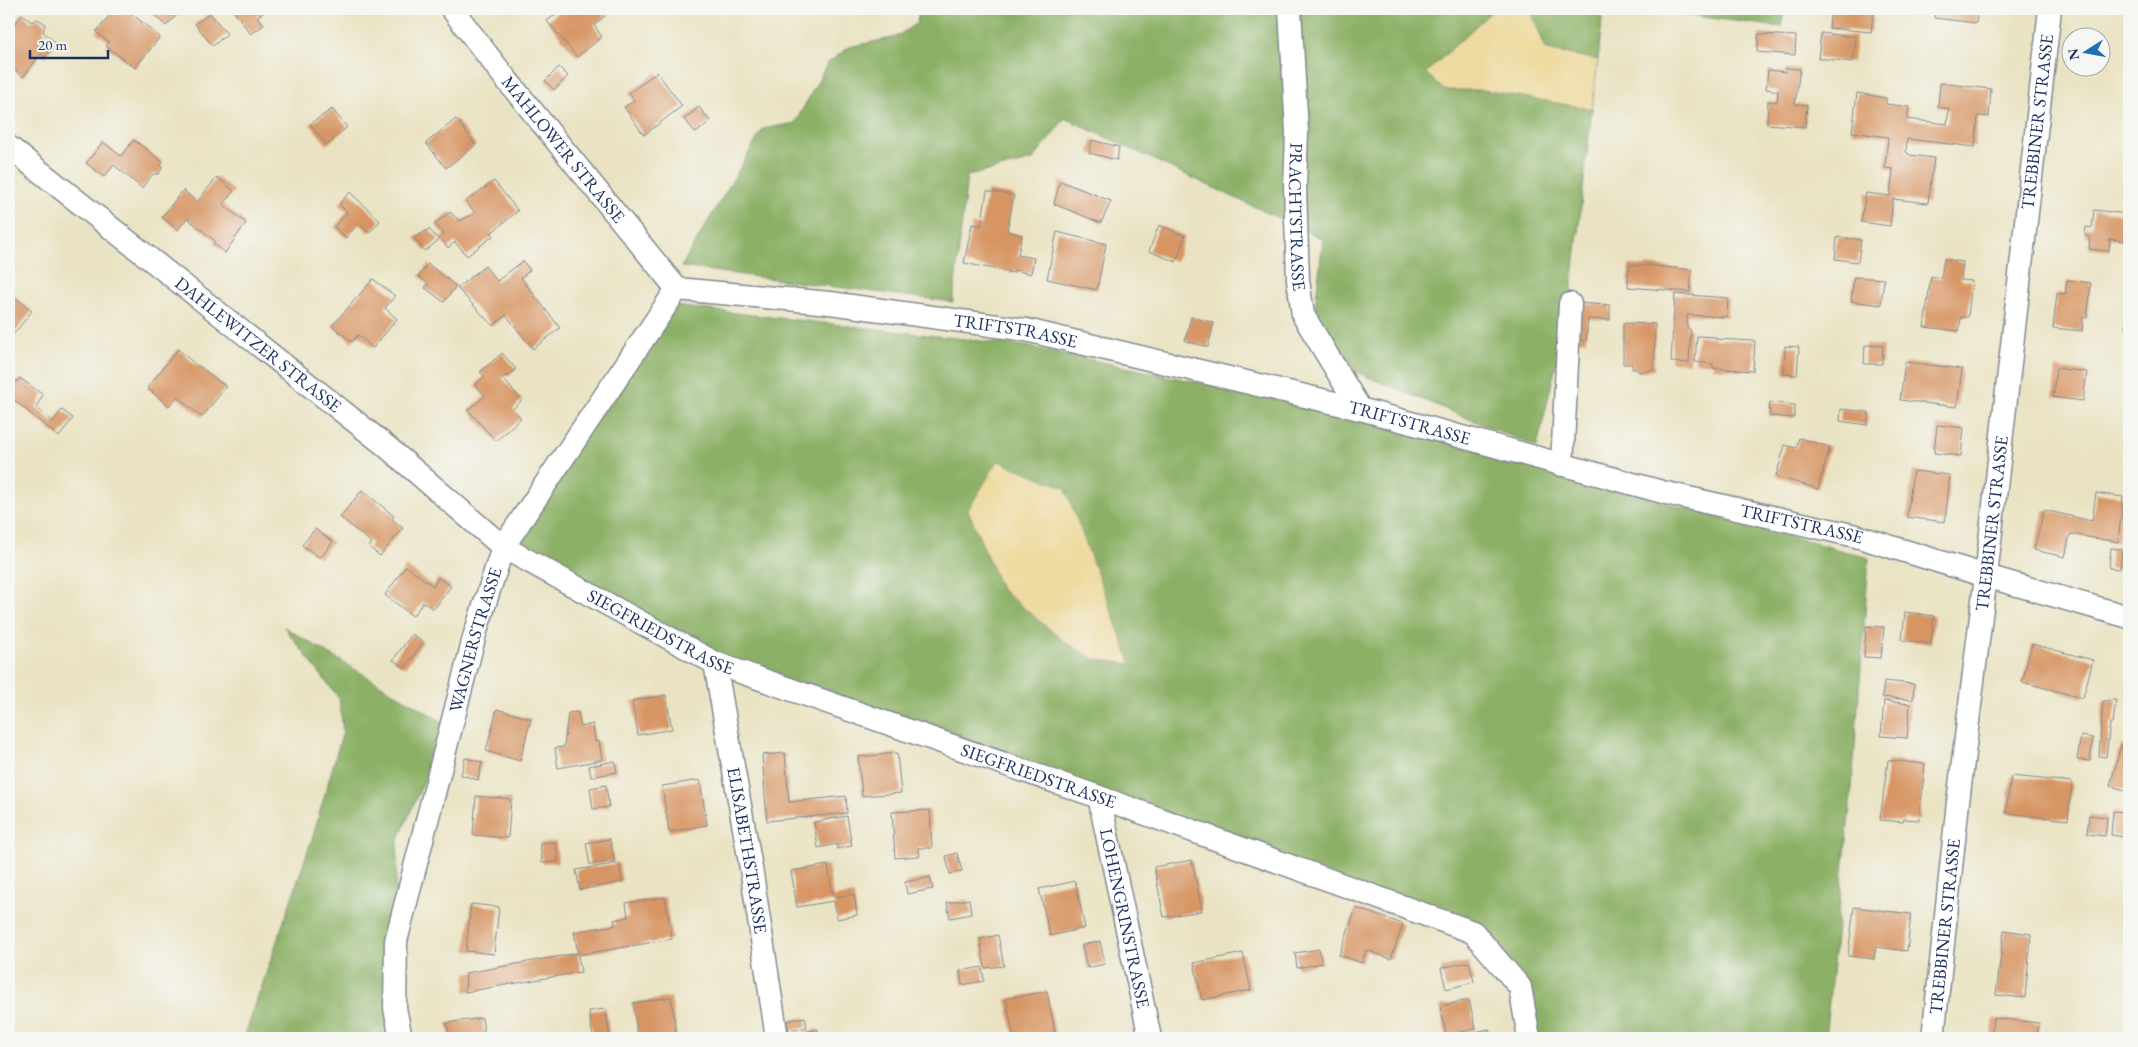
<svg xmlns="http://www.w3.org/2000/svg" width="2138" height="1047" font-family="'EB Garamond',serif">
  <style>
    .forest { fill: #8cb166; stroke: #547062; fill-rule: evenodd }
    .sand { fill: #eeda9e; stroke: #84847e }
    .building { fill: #d79564 }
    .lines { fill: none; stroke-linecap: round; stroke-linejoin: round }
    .minor-casing { stroke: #828990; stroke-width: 25 }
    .minor { stroke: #fff; stroke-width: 22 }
    .labels { text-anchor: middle; stroke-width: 5; stroke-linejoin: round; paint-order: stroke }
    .street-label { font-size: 18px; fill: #1b2f5e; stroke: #f6f6f2 }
  </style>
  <rect width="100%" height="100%" fill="#f6f6f2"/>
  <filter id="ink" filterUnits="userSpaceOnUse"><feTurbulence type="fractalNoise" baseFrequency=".02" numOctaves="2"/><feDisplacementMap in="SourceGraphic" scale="10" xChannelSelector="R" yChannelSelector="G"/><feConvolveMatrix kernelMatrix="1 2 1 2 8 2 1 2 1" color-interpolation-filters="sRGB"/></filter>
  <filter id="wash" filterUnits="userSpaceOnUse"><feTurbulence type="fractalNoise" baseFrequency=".0096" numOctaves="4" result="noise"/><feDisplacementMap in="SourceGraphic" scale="20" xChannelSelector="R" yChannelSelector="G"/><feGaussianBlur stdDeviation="1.12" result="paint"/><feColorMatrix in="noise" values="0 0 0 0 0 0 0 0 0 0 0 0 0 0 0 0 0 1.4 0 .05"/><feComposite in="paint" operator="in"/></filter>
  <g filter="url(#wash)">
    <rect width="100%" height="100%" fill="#eae3c3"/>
    <g class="forest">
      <path d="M919,9H1494L1426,73L1444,90H1483L1592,109L1570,304L1537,447L1356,372L1314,317L1323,239L1065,118L1033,160L967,176L953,302L681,267L763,129L795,123L828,63L849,47L896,37L917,23Z"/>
      <path d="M1535,9H1603L1598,60L1546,50L1531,11Z"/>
      <path d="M1638,9H1784L1782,27Z"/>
      <path d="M656,304L1025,346L1353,415L1545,470L1869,558L1852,787L1825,1038H1529L1520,987L1473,932L715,663L503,547ZM1065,642L1131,664L1094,659Z"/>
      <path d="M284,627L448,725L398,841L389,1017L390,1038H244L313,836L343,731L339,698Z"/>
    </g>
    <g class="sand">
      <path d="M1494,9H1535L1531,11L1546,50L1598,60L1592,109L1483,90H1444L1426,73Z"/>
      <path d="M998,461L1065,488L1131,664L1094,659L1065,642L1001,589L968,510Z"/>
    </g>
    <g id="blocks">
      <g class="building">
        <path d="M115,9H126L160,37L135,68L106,46L109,42L96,32Z"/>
        <path d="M148,9H178L180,12L166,26Z"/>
        <path d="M232,9H268L257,17L264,25L251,34Z"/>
        <path d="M563,9H599L605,16L594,25L602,37L577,57L547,21Z"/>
        <path d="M1831,9H1874L1871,32L1829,28Z"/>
        <path d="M1936,9H1978L1976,23L1934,18Z"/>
        <path d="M210,13L227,34L213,46L195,24Z"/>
        <path d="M22,14L31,22L38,19L45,24L43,32L56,43L45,57L41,54L23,77L9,65V35L11,32L9,31Z"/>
        <path d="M1821,33L1856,37L1853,62L1818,58Z"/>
        <path d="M1759,34L1796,36L1795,55L1757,52Z"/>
        <path d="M559,67L568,76L554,90L545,81Z"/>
        <path d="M1786,68L1800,69L1795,104L1807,105L1805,127L1767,124L1768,101L1777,102L1778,91L1766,89L1768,70L1785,72Z"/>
        <path d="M657,72L682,106L644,135L624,107L634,101L629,93Z"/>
        <path d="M1940,83L1991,89L1989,117L1978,116L1975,147L1907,139L1906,152L1910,155L1934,158L1928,203L1893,199L1890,226L1861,222L1866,193L1890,196L1893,169L1885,168L1888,137L1852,132L1857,93L1886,98V104L1909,107L1907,119L1947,124L1949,109L1938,107Z"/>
        <path d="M699,107L710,121L696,133L684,119Z"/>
        <path d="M332,109L347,127L327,145L310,124Z"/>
        <path d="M456,119L476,145L446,168L426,143Z"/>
        <path d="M134,140L163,162L161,165L162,169L158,174H153L142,188L114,165L104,177L86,163L103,142L121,156Z"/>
        <path d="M1092,140L1119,147L1117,160L1089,153Z"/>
        <path d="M217,177L234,191L223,204L246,223L225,253L213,243L215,241L187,218L178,230L162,217L183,190L197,202Z"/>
        <path d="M494,181L518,211L491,233L493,236L467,256L455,242L448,248L440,238L444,235L435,224L450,212L460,221L475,213L466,201Z"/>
        <path d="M1060,181L1111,201L1101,223L1054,204Z"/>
        <path d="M987,191L1014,195L1007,231L1022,235L1018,255L1034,258L1031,274L1014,270V273L964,263L972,224L981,226Z"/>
        <path d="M350,192L380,221L369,233L359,223L346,238L334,227L347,212L339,204Z"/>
        <path d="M2094,210L2128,214L2124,241L2110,239L2109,251L2089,249L2090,237L2085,236L2086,227L2092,228Z"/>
        <path d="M1159,225L1185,236L1176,262L1149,251Z"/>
        <path d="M429,229L439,240L425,251L414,238Z"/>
        <path d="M1057,232L1106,244L1097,290L1047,279Z"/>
        <path d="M1837,237L1861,240L1858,262L1835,259Z"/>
        <path d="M1944,259L1963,262L1961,280L1972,281L1968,317H1961L1959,331L1924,327L1931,276L1941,278Z"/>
        <path d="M523,261L530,270L521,278L560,328L533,349L506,315L493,326L457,288L485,266L497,281Z"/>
        <path d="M428,264L456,286L444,302L425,288L428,284L419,276Z"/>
        <path d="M1629,265L1646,266V265L1692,270L1690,292L1628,287Z"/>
        <path d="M1854,277L1884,279L1881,305L1851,301Z"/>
        <path d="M373,279L395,296L385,308L397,319L373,348L358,335L352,342L332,326Z"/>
        <path d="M2067,280L2091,283L2087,318L2083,317L2082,331L2053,328L2057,293L2065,294Z"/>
        <path d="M9,292L32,311L9,340Z"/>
        <path d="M1675,294L1728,298L1727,317L1687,315V328L1691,330L1689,363L1671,362Z"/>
        <path d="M2128,298H2129V328H2126Z"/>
        <path d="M1575,303L1610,305V320L1588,319L1586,341L1573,340Z"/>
        <path d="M1191,317L1214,323L1208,347L1185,341Z"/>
        <path d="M1623,323L1655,324L1654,370L1639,372L1636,369H1632V364H1623Z"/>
        <path d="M1697,336L1715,337V339L1755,341L1753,371L1713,368V364L1695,362Z"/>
        <path d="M1865,345L1883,346L1882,364H1864Z"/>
        <path d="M1785,346L1799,347L1797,375L1784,374Z"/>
        <path d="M178,349L197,366H199L226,387L202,417L177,397L169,406L147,388Z"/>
        <path d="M502,353L516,369L507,377L505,375L502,378L522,400L513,409L521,418L496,441L468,410L485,396L475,385L484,376L480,372Z"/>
        <path d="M1905,362L1962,369L1957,407L1900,400Z"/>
        <path d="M2056,368L2087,372L2083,401L2053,397Z"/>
        <path d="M20,378L43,395L36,407L53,422L62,410L73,418L59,437L9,396V390Z"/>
        <path d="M1770,402L1795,405L1794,418L1769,416Z"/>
        <path d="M1841,409L1869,412L1867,425L1840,421Z"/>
        <path d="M1937,425L1964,428L1961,456L1934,453Z"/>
        <path d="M1799,438L1830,447L1818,489L1776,476L1785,445L1796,448Z"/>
        <path d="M1913,471L1950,475L1945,522L1907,517Z"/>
        <path d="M362,490L394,516L392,519L403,528L380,556L369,547L372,543L340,517Z"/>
        <path d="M2096,493L2123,497L2118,542L2070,534L2065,557L2034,550L2044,510L2092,521Z"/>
        <path d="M315,529L333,542L320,558L302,545Z"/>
        <path d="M2111,548L2122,549L2120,569L2109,568Z"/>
        <path d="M406,566L433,586L438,578L451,586L434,609L423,602L413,616L385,595Z"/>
        <path d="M1905,612L1934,616L1931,644L1902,640Z"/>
        <path d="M1866,626L1884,627L1881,658L1864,657Z"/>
        <path d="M412,634L423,642L405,668L393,660Z"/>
        <path d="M2032,644L2093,660L2083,698L2022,682Z"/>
        <path d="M1884,681L1914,684L1913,700L1882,697Z"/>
        <path d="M666,695L672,729L638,735L632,701Z"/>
        <path d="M2116,700L2113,723H2110L2106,757L2099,756L2103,701Z"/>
        <path d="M1884,701L1910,704L1907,738L1881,736Z"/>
        <path d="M497,709L531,719L520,761L486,751Z"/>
        <path d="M578,712L581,727L593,724L595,742L599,741L602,760L558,768L555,748L564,747L568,713Z"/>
        <path d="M2081,736L2093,738L2090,761L2077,760Z"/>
        <path d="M2121,745L2129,748V791L2110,786Z"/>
        <path d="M785,753L789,802L846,796L847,813L767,821L762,755Z"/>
        <path d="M897,753L901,793L862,796L858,757Z"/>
        <path d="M465,758L482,762L478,780L461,775Z"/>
        <path d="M1888,760L1925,764L1919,820L1904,819L1903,822L1880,820Z"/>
        <path d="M615,761L617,772L591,777L589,766Z"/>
        <path d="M2011,776L2072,782L2068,820L2006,813Z"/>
        <path d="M700,780L707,825L669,832L662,786Z"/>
        <path d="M606,785L609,807L593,809L590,788Z"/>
        <path d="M476,796L511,799L508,838L473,835Z"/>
        <path d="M930,810L932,848H918L920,856L895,858L892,812Z"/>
        <path d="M2113,811L2127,812L2125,837L2111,835Z"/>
        <path d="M2089,815L2107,817L2105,836L2087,834Z"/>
        <path d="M847,816L852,846L837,849V844L818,848L814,822Z"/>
        <path d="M610,839L614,861L590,865L586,843Z"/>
        <path d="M556,842L558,862L542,863L540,843Z"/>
        <path d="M957,853L962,871L950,874L946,856Z"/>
        <path d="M1192,860L1202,911L1164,917L1154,867Z"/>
        <path d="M619,863L622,882L580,890L576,870Z"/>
        <path d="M828,865L833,897L854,894L857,915L837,919L834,901L797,907L791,871Z"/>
        <path d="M930,877L933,889L907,894L905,882Z"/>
        <path d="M1075,881L1085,928L1050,936L1039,889Z"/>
        <path d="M665,897L672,939L578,955L581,972L465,992L466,973L578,953L574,932L615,925L614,920L628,917L626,903Z"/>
        <path d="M969,899L971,914L950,918L947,903Z"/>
        <path d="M471,904L499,907L494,954L466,951Z"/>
        <path d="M1854,907L1911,914L1907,951L1876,947L1874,959L1848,956Z"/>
        <path d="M1356,908L1403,924L1391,959L1366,950L1362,963L1339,955Z"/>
        <path d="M2004,930L2031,934L2025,998L1996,995Z"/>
        <path d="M998,935L1004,966L985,968L980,939Z"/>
        <path d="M1100,941L1105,964L1087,968L1082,945Z"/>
        <path d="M1319,949L1322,963L1297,968L1295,953Z"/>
        <path d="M1243,953L1251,990L1202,1000L1194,963Z"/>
        <path d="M1469,962L1474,982L1446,989L1441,968Z"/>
        <path d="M982,967L984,981L962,985L960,971Z"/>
        <path d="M1047,991L1056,1038H1014L1006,999Z"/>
        <path d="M671,997L677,1037L638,1038L633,1003Z"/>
        <path d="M1469,1000L1476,1029L1446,1035L1440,1006Z"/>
        <path d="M606,1009L610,1038H593L589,1011Z"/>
        <path d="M805,1017L807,1027L789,1031L786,1021Z"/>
        <path d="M482,1018L485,1038H450L447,1023Z"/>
        <path d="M1993,1018L2039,1023L2037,1038H1991Z"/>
        <path d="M818,1029L820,1038H798L797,1034Z"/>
        <path d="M1489,1029L1491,1038H1467L1466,1034Z"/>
        <path d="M1239,1034V1038H1223V1037Z"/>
      </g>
    </g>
  </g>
  <g filter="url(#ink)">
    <use href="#blocks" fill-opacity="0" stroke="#828990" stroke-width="1"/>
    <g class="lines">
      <defs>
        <g id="minor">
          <path id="s1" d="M452,9L502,74L677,289"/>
          <path id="s2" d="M1290,9L1297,132L1295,187L1298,280L1303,315L1360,409"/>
          <path id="s3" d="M9,147L386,446L503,547L715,663L1099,797L1473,932L1520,987L1529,1038"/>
          <path id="s4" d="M677,289L830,303L1026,330L1360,409L1666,493L1856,536L1986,576L2129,617"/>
          <path d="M1562,465L1570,304"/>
          <path id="s5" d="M715,663L752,874L777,1038"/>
          <path id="s6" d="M1099,797L1150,1038"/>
          <path id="s7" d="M401,1038L395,1008L396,941L475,634L503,547L677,289"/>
          <path id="s8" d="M1933,1038L1958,802L1986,576L2050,9"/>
        </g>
      </defs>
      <use href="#minor" class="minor-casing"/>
      <use href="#minor" class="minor"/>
    </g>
  </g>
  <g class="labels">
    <g class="street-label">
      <text dy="6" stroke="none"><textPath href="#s8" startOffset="922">TREBBINER STRASSE</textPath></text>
      <text dy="6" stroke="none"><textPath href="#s1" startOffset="179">MAHLOWER STRASSE</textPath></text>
      <text dy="6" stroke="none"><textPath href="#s2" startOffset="208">PRACHTSTRASSE</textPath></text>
      <text dy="6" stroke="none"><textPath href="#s4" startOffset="341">TRIFTSTRASSE</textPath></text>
      <text dy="6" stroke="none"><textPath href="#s3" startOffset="318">DAHLEWITZER STRASSE</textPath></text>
      <text dy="6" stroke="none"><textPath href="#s4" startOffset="746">TRIFTSTRASSE</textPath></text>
      <text dy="6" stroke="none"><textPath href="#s4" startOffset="1151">TRIFTSTRASSE</textPath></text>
      <text dy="6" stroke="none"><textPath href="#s8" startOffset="518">TREBBINER STRASSE</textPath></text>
      <text dy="6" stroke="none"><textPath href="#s3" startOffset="815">SIEGFRIEDSTRASSE</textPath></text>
      <text dy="6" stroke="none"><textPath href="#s7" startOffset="409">WAGNERSTRASSE</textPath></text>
      <text dy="6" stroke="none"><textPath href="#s3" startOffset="1220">SIEGFRIEDSTRASSE</textPath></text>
      <text dy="6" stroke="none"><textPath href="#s5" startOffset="190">ELISABETHSTRASSE</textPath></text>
      <text dy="6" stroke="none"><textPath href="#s6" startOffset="124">LOHENGRINSTRASSE</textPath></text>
      <text dy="6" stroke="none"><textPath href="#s8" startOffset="112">TREBBINER STRASSE</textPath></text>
    </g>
  </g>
  <rect width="2138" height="1047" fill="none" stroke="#f6f6f2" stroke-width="30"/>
  <g transform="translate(2086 52) rotate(259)"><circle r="24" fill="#f6f6f2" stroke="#9ea6b7"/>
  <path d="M0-4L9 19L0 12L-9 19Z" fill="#1f6fb2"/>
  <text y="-8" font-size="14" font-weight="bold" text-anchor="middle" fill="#1b2f5e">N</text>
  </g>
  <path d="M30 50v8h78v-8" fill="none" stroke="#1b2f5e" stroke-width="2.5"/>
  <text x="38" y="50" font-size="15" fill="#1b2f5e" stroke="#f6f6f2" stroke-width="4" paint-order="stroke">20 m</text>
</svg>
